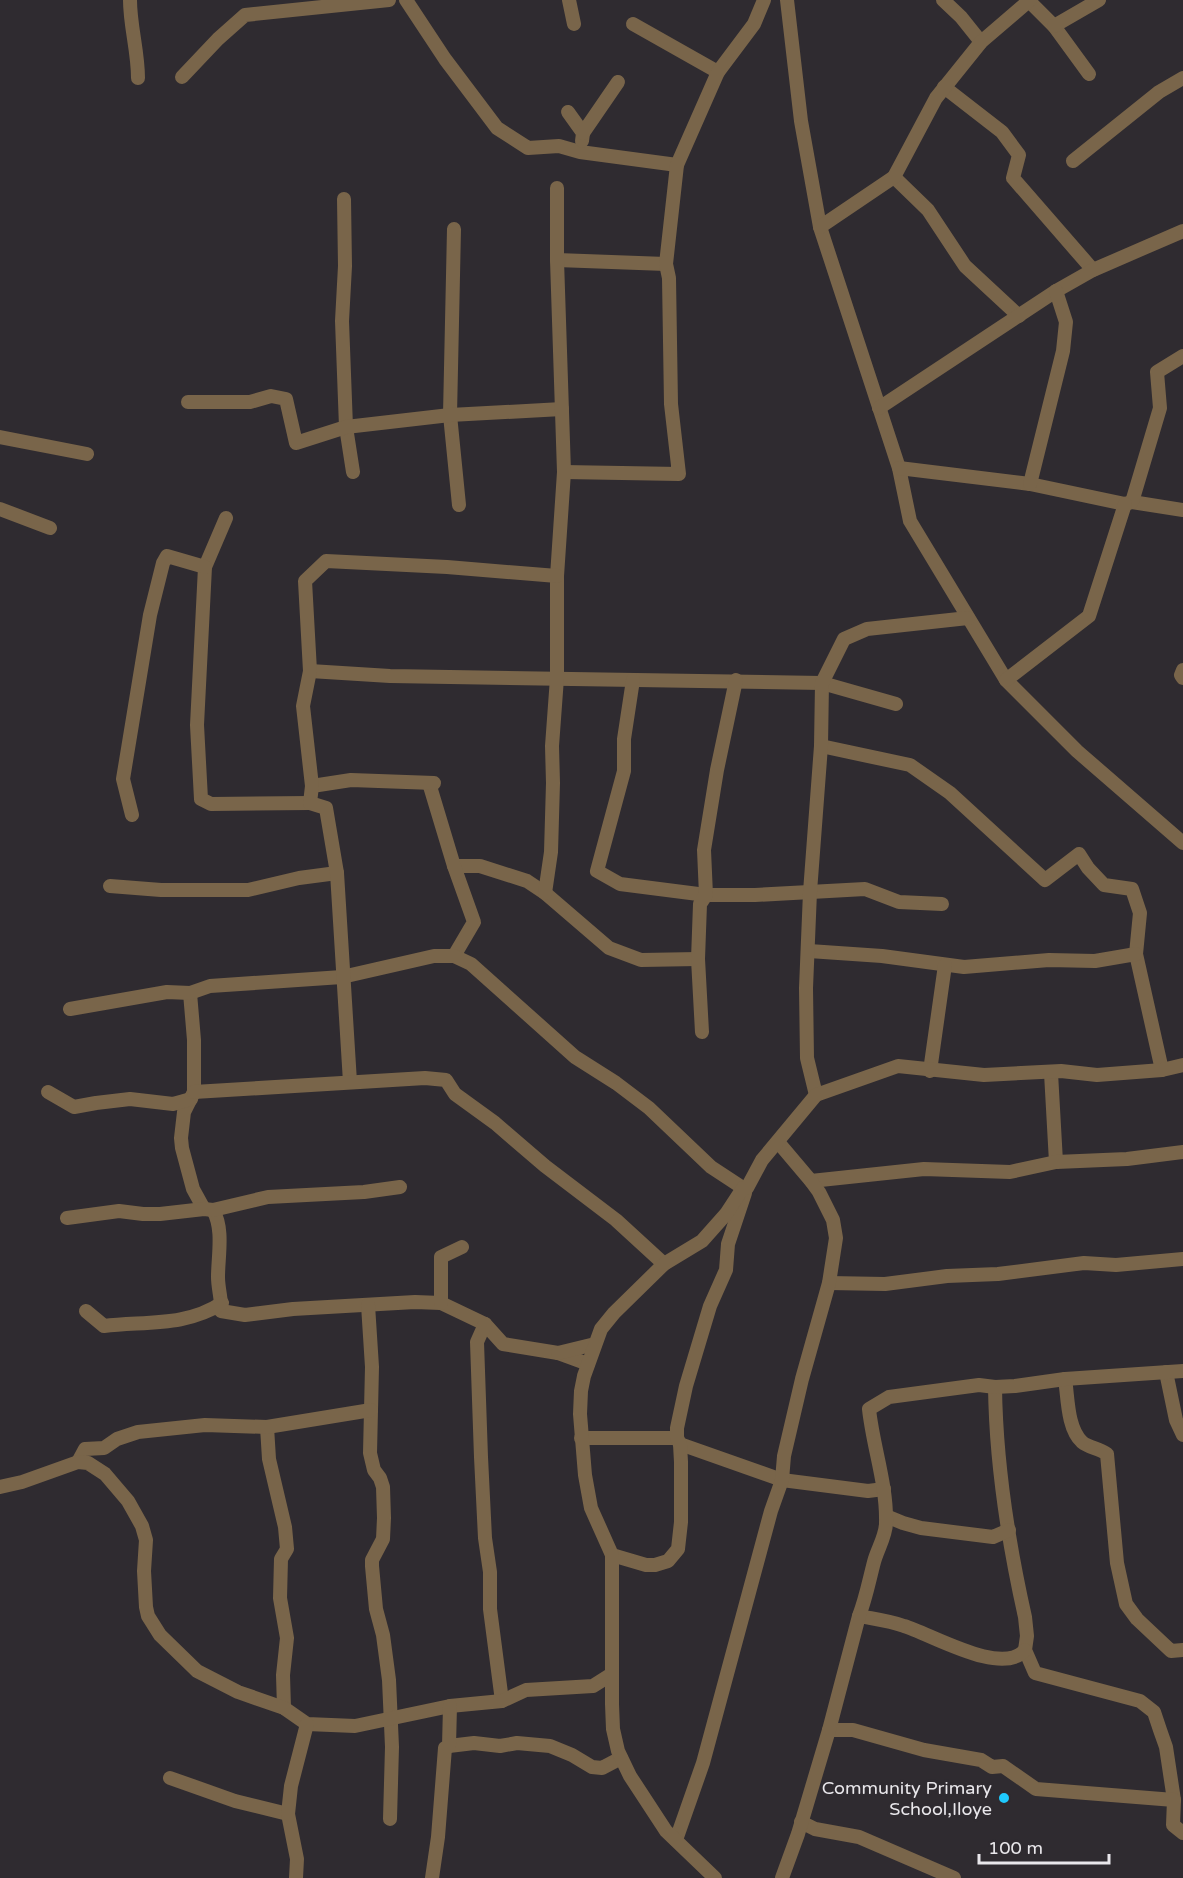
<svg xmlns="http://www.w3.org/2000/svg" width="1183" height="1878" font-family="'Varela Round',sans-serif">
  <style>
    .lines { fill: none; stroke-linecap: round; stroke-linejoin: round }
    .minor { stroke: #79654a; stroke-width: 14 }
    .poi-dot { fill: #1fc9fd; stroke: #2f2b30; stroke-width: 2 }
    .labels { text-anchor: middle; stroke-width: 5; stroke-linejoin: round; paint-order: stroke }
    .poi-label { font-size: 18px; fill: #e9e7eb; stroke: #2f2b30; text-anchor: end }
  </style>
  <rect width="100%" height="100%" fill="#2f2b30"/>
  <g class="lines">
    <g class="minor">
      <path d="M130,0C130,26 138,51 138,78"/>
      <path d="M406,0L445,59L497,128L528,148L559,146L580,152L677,165"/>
      <path d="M569,0L574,24"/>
      <path d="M787,0L801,121L820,227L899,468L910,521L1006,680L1077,751L1183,843"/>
      <path d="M943,0L961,17L981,42"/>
      <path d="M1029,1L1054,26L1089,74"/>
      <path d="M633,24L718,72"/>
      <path d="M1054,26L1099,0"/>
      <path d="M182,77L218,39L245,15L389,0"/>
      <path d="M944,87L1002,132L1019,155L1013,178L1093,270"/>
      <path d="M568,112L583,133L582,141"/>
      <path d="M583,133L618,82"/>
      <path d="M1073,161L1159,92L1183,78"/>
      <path d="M894,177L928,210L965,266L1019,316"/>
      <path d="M344,199L345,266L342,321L346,427L353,472"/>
      <path d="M820,227L894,177L936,98L981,42L1030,0"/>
      <path d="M454,229L450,415L459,505"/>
      <path d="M557,260L666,264"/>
      <path d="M188,402H250L271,396L286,399L296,443L346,427L450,415L562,409"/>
      <path d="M879,408L1056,291L1093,270L1183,231"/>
      <path d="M0,437L87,454"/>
      <path d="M899,468L1030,484L1125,504L1132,502L1183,510"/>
      <path d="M564,472L679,474L671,404L669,278L666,264L677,165L718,72L754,24L764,0"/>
      <path d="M1030,484L1063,351L1066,322L1056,291"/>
      <path d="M1132,502L1160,408L1157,372L1183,356"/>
      <path d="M0,509L50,528"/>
      <path d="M226,518L205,567L197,725L201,799L211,804L310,803"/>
      <path d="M1183,670L1181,675L1183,678"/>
      <path d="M310,671L390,676L822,683L896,704"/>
      <path d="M633,680L624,739V771L597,871L620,884L706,895H755L865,889L899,902L942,904"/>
      <path d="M1006,680L1089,616L1125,504"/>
      <path d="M821,746L910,765L950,793L1045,880L1079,854L1088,868L1104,885L1132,889L1140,913L1136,954L1162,1070"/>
      <path d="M429,783L454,866H480L527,881L545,893L609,948L641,960L698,959"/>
      <path d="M312,786L351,780L434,783"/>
      <path d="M132,815L123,779L150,615L163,563L167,556L205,567"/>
      <path d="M454,866L474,922L454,956"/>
      <path d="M110,886L161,890H248L299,878L337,873"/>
      <path d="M545,893L551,852L553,783L552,746L557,678V576L564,472L557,260V188"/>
      <path d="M809,951L882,956L964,967L1049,960L1095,961L1136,954"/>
      <path d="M190,993L194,1040V1092L184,1112L181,1138L182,1148L193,1189L204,1209"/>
      <path d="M70,1009L167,992L190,993L210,986L342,977L434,956H454L471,964L575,1057L616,1083L649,1108L711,1167L743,1188"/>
      <path d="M702,1032L698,959L700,904L706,895L704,850L717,770L736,680"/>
      <path d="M930,1071L945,965"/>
      <path d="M1051,1073L1056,1162"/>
      <path d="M350,1082L337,873L326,808L310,803L312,786L303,706L310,671L305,581L326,561L447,567L557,576"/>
      <path d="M48,1092L74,1107L96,1103L130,1099L173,1104L191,1099"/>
      <path d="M194,1092L425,1078L446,1080L455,1094L495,1123L545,1166L616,1220L664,1264"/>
      <path d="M816,1095L807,1058L806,988L810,892L821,746L822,683L844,639L867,629L968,618"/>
      <path d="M811,1181L924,1169L1010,1172L1056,1162L1127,1159L1183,1152"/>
      <path d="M213,1210C224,1229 218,1256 218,1277C218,1289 222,1300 221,1311L245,1315L293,1309L415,1302L441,1303L485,1324L503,1344L558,1353L588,1364"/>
      <path d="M67,1218L119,1211L143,1214H160L204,1209L213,1210L268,1197L364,1192L400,1187"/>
      <path d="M829,1283L885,1284L947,1276L998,1274L1084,1263L1116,1265L1183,1259"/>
      <path d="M441,1303V1257L462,1247"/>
      <path d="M368,1305L372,1367L370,1453L374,1470L380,1478L383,1487L384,1518L383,1539L372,1560V1566L376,1609L383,1635L389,1680L392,1747L390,1819"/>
      <path d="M86,1311L104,1326C144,1321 186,1327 222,1303"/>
      <path d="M485,1324L477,1342L481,1457L485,1538L490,1572V1609L502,1701"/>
      <path d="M558,1353L595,1344"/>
      <path d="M1166,1372L1176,1420L1183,1435"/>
      <path d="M1065,1379C1068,1397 1067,1428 1082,1442C1089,1448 1099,1448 1107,1454L1117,1563L1126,1604L1137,1619L1171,1651L1183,1650"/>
      <path d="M995,1387C996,1464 1008,1541 1025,1617L1027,1636L1025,1650L1035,1673L1140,1701L1154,1712L1160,1730L1166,1747L1174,1800"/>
      <path d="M267,1427L269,1459L285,1527L287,1549L281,1559L280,1598L287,1638L283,1675L284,1708"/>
      <path d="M581,1438H677"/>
      <path d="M680,1444L782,1480L868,1491L884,1489"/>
      <path d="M78,1462L85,1449L104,1448L117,1439L138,1432L205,1425L267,1427L371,1410"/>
      <path d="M0,1487L22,1482L78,1462L88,1463L105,1474L128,1501L142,1526L146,1540L144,1571L146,1607L148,1616L160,1635L197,1671L238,1692L284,1708L307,1724L355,1726L450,1706L502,1701L526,1690L593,1686L612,1674"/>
      <path d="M886,1516L903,1523L921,1528L993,1537L1009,1530"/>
      <path d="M612,1555L646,1565H655L668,1561L678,1549L681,1522V1462L680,1444L677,1438V1428L686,1386L710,1306L726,1270L728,1244L745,1193"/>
      <path d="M859,1616C874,1619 890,1621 904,1626C931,1634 1002,1677 1025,1650"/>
      <path d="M829,1730H853L924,1750L981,1760L992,1767L1003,1766L1036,1789L1174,1800L1173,1825L1183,1833"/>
      <path d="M449,1746L474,1743L500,1746L517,1743L550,1746L572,1755L592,1767L602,1768L621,1758"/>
      <path d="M170,1778L235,1801L288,1814"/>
      <path d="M801,1822L815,1829L859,1837L954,1878"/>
      <path d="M676,1840L703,1763L771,1511L782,1480L784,1456L802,1379L829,1283L836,1238L833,1220L819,1192L811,1181L778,1142"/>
      <path d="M296,1878L297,1859L288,1814L291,1786L307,1724"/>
      <path d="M432,1878L438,1837L445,1748L449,1746L450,1706"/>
      <path d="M715,1878L666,1831L630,1776L618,1751L613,1729L612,1704V1555L591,1508L585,1475L580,1414L581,1391L584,1376L601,1329L614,1313L664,1264L702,1241L726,1214L743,1188H747L762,1160L816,1095L898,1066L984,1075L1061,1071L1097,1075L1162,1070L1183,1065"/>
      <path d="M782,1878L798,1834L829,1730L859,1616C866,1598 869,1581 874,1562C877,1550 886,1536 886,1523C887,1484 873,1447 869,1409L889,1397L979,1385L995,1387L1015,1386L1065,1379L1183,1371"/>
    </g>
  </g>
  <circle class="poi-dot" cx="1004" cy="1798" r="6"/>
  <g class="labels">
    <g class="poi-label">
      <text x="992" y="1794">Community Primary<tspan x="992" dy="21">School,Iloye</tspan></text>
    </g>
  </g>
  <path d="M979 1854v9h130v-9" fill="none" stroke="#e9e7eb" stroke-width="3"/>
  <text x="988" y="1854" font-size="18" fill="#e9e7eb" stroke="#2f2b30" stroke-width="4.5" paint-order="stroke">100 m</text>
</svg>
